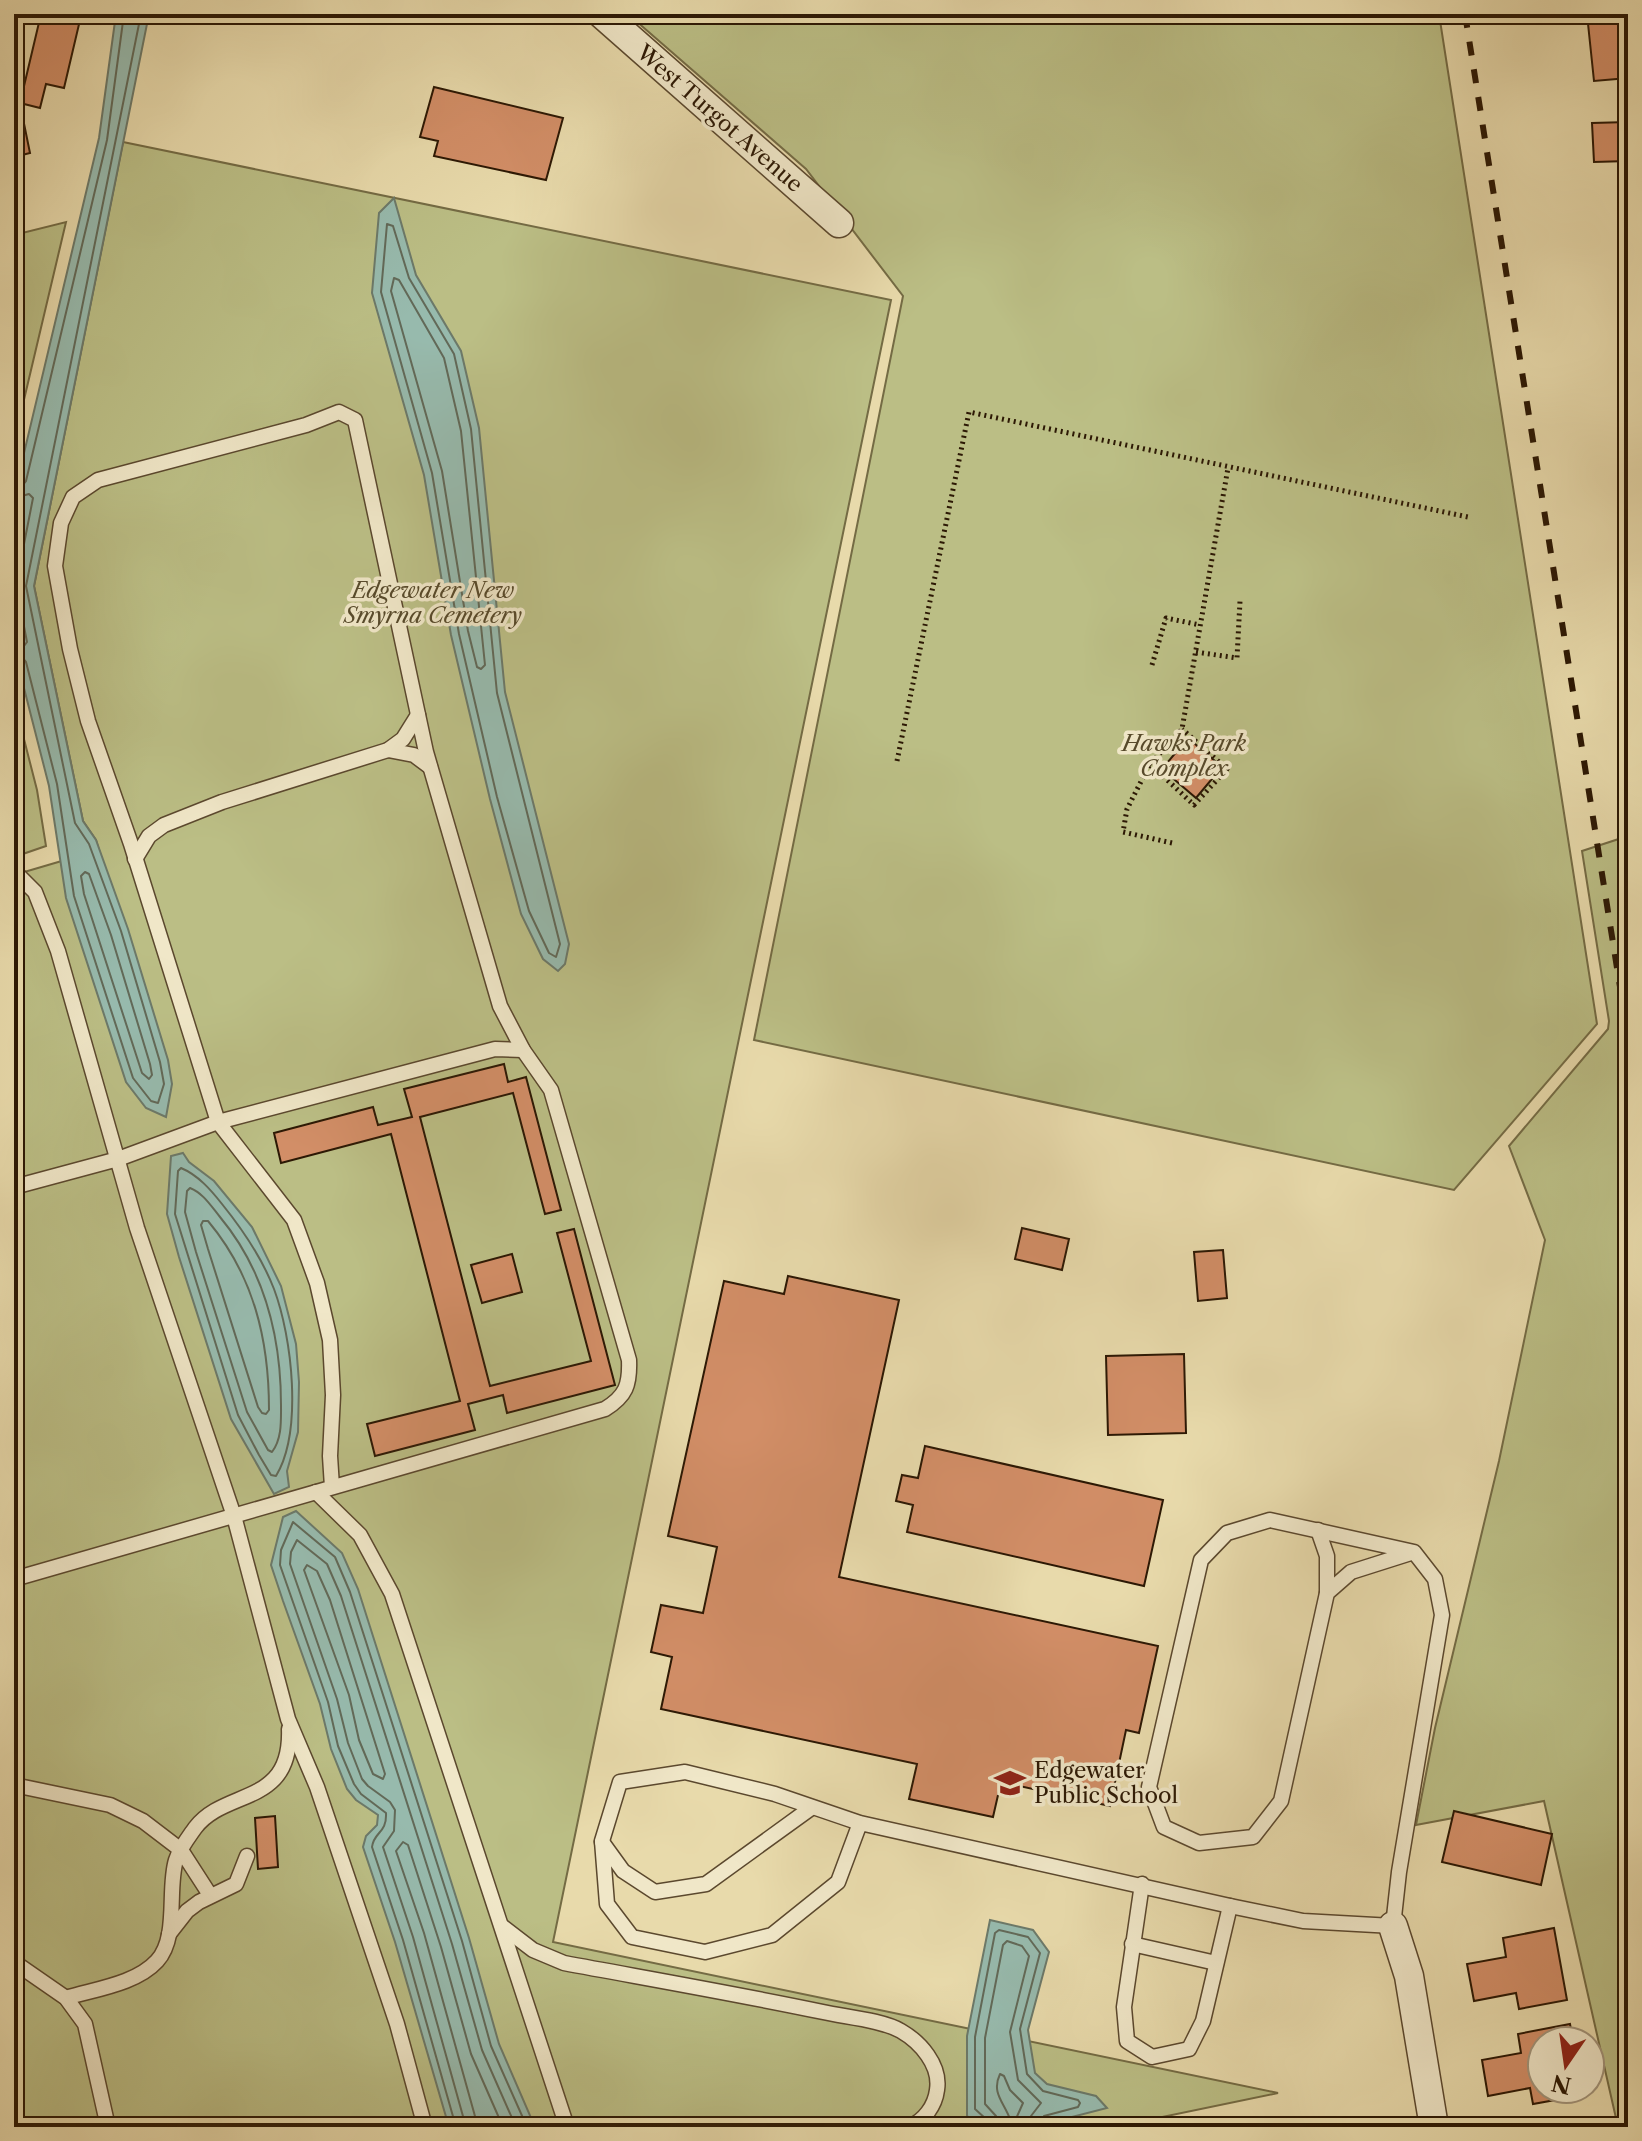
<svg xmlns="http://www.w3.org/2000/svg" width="1642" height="2141" font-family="'Libre Caslon Text',serif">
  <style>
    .green { fill: #bbbe85; stroke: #746b44; stroke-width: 2 }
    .water { fill: #97baad; stroke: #6c7969; stroke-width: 2 }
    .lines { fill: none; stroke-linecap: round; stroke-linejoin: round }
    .shore { stroke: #626958; stroke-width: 2 }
    .building { fill: #d28e67; stroke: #2c1804; stroke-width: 2 }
    .service-casing { stroke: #5b482e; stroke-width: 17 }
    .minor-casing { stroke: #5b482e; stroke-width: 31 }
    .path { stroke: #2c1804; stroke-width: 5; stroke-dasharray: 2 4; stroke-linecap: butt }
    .service { stroke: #f0e7c8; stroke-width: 14 }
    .minor { stroke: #f0e7c8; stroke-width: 28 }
    .rail { stroke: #2c1804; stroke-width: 6; stroke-dasharray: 14 14; stroke-linecap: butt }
    .labels { text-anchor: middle; stroke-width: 7; stroke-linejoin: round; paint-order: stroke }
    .street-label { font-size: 22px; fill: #2c1804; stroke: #f0e7c8 }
    .park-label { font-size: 22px; font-style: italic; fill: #574a2b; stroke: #f0e7c8 }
    .poi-label { font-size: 22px; fill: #2c1804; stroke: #f0e7c8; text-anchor: start }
  </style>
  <rect width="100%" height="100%" fill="#e8daab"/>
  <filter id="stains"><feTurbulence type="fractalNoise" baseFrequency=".0025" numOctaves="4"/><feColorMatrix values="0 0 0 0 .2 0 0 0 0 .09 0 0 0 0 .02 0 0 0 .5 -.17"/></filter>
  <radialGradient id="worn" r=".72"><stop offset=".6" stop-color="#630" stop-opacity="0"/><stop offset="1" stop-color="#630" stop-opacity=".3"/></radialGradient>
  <g class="green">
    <path d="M628,14H1439L1597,1024L1454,1190L754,1040L903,296L806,169Z"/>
    <path d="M123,142L891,300L553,1942L1278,2093L1114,2127H14V875L99,850L96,840L83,821L34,586Z"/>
    <path d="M66,222L14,442V235Z"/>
    <path d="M14,700L37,790L46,846L14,857Z"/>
    <path d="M1628,836V2127H1618L1544,1801L1416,1825L1435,1728L1499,1461L1545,1240L1509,1146L1608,1029L1609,1021L1582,851Z"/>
  </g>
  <g class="water">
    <path d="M116,14H149L34,586L83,821L96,840L128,929L168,1060L172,1084L166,1117L146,1108L126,1082L66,898L49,786L14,649V495L99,138Z"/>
    <path d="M394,198L416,275L461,351L479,428L505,692L569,944L565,964L558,971L543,959L521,914L490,799L451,635L424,475L372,293L379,213Z"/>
    <path d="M183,1153L189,1162L214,1181L252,1227L281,1286L296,1344L299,1382L298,1432L287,1471L289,1487L274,1494L231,1419L179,1257L167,1214L171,1156Z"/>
    <path d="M296,1511L342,1553L358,1589L469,1938L499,2044L535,2127H449L395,1942L363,1847L366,1836L377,1825L378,1815L356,1800L347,1789L331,1749L320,1704L283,1601L271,1565L283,1517Z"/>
    <path d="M990,1920L1033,1930L1049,1952L1028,2030L1035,2073L1047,2084L1096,2096L1107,2108L1033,2127H986L967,2116V2036Z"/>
  </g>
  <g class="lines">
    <g class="shore">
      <path d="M387,224L393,226L409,278L454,354L471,429L497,693L560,944L556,957L549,953L529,911L497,797L459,634L432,473L381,292Z"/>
      <path d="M394,278L399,280L444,358L461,431L485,665L481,669L477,667L468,631L442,471L391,291Z"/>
      <path d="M14,488L21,487L26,481L107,140L124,14"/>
      <path d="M14,498L29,494L33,498L16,585L27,642L24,646L14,645"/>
      <path d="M14,655L21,656L26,662L57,784L74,896L133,1078L151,1101L158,1103L164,1084L160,1062L121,931L89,844L75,823L26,586L141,14"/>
      <path d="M85,872L89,874L111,935L150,1064L152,1075L149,1079L142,1073L84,894L81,876Z"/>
      <path d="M181,1168C198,1175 211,1190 222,1204C243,1230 262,1258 274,1289C292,1337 303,1431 276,1476L271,1475L259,1455L238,1415L175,1214L178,1171Z"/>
      <path d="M190,1188C203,1193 211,1206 220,1217C264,1270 281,1336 281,1405C281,1421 282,1439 272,1452L268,1450L247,1412L196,1252L185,1212L187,1191Z"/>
      <path d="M203,1221H208C254,1276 269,1340 269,1410L266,1414L262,1413L258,1407L208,1249L201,1225Z"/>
      <path d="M307,1565L317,1571L330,1600L385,1774L383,1779L373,1774L359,1740L349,1695L304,1570Z"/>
      <path d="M1000,2074L1004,2076L1010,2090L1023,2103L1015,2121L1010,2119C1004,2102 991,2093 1000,2074Z"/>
      <path d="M456,2127L403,1940L372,1847C374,1831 387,1834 386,1813L361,1794L354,1784L338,1746L328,1702L280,1565L281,1550L293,1522L335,1557L350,1592L462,1941L491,2046L527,2127"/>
      <path d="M466,2127L413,1937L383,1847L394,1831L395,1810L390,1802L368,1786L362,1779L348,1743L337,1699L290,1564L291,1552L297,1540L327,1564L341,1596L452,1944L482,2050L516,2127"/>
      <path d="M478,2127L424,1933L396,1851L403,1842L408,1845L441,1947L471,2054L503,2127"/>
      <path d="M988,2127L986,2119L975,2109V2037L995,1933L999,1930L1028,1937L1040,1953L1020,2029L1027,2074L1043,2091L1078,2100L1080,2103L1078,2107L1044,2116L1039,2127"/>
      <path d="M999,2127L996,2116L985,2104V2038L1003,1945L1007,1941L1022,1946L1029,1956L1010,2032L1018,2080L1041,2103L1031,2116L1029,2127"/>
    </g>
  </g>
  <g class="building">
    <path d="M41,14H54L80,20L64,88L46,84L40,108L20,103Z"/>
    <path d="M1587,14H1628V78L1594,81Z"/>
    <path d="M434,87L563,118L546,180L434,156L438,141L420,137Z"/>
    <path d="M20,104L30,153L14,157V106Z"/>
    <path d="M1628,122V161L1594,162L1592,123Z"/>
    <path d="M1188,738L1222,767L1196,798L1162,769Z"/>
    <path d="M504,1064L508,1082L526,1077L561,1210L545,1214L513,1093L420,1117L490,1386L591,1361L557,1233L574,1229L615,1385L507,1413L503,1395L468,1404L475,1430L375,1456L367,1424L460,1401L391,1134L281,1163L274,1133L373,1107L378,1125L412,1117L404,1089Z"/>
    <path d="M1022,1228L1069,1239L1062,1270L1015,1259Z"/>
    <path d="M1223,1250L1227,1298L1198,1301L1194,1252Z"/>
    <path d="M512,1254L522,1292L482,1303L471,1265Z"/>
    <path d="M788,1276L899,1300L839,1577L1158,1646L1139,1733L1126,1730L1110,1806L1001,1782L993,1817L909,1799L917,1764L661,1709L672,1657L651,1652L661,1605L703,1613L717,1547L668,1536L724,1281L784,1294Z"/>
    <path d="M1184,1354L1186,1433L1108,1435L1106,1356Z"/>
    <path d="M925,1446L1163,1500L1144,1586L907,1532L913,1505L896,1501L902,1475L918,1478Z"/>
    <path d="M1454,1811L1552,1834L1541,1885L1442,1862Z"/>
    <path d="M275,1816L278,1867L258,1869L255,1818Z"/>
    <path d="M1554,1928L1567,2000L1519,2009L1516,1993L1474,2001L1467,1964L1506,1957L1503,1938Z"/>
    <path d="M1570,2024L1573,2041H1542V2089H1582L1583,2095L1533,2104L1530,2088L1488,2096L1482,2060L1521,2053L1518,2034Z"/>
    <path d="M1584,2118L1585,2127H1535Z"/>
  </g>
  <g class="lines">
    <defs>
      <g id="service">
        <path d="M388,750L414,755L430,767"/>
        <path d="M135,859L149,836L164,825L222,802L388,750L403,739L418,715"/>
        <path d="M14,871L35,892L58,951L137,1228L234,1516L288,1719L317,1787L397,2024L425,2127"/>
        <path d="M14,1187L118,1159L218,1122L495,1049L523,1050"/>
        <path d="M316,1492L360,1535L392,1594L567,2127"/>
        <path d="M1318,1530L1327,1556V1593"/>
        <path d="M14,1579L605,1409C626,1396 630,1385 629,1360L551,1090L523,1050L500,1006L426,752L355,420L339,412L306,425L98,480L73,497L61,523L55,566L70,649L88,721L131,844L218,1122L294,1220L317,1283L330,1340L333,1395L330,1456L332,1487"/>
        <path d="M14,1785L110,1805L143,1821L181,1850L210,1895"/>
        <path d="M860,1823L838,1882L772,1935L705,1952L632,1937L607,1904L602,1841L620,1782L685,1772L775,1794L860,1823L1230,1906L1303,1921L1393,1926L1399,1872L1442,1615L1435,1579L1414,1552L1270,1520L1227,1533L1201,1560L1149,1787L1164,1827L1199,1843L1253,1837L1281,1801L1327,1593L1351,1572L1414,1552"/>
        <path d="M602,1842L623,1871L655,1892L706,1884L811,1808"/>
        <path d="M1142,1884L1124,2007L1127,2041L1152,2057L1189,2049L1203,2021L1230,1906"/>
        <path d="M503,1927L533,1950L564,1963C650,1979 737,1994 823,2012C845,2017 882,2020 901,2031C920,2042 941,2065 937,2090C935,2106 924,2121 909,2127"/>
        <path d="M169,1934L187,1911L199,1902L236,1884L247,1856"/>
        <path d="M1132,1944L1216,1963"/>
        <path d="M14,1962L66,1998L85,2024L108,2127"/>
        <path d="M66,1998C95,1989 136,1984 157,1961C179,1937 167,1889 176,1860C180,1848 188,1838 195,1828C225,1788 292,1807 289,1729"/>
      </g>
      <g id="minor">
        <path d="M602,14L839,223"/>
        <path d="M1393,1926L1409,1976L1434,2127"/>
      </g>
    </defs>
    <use href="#service" class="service-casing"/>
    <use href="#minor" class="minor-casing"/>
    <g class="path">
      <path d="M1196,652L1237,658L1240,601"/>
      <path d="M1152,665L1166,618L1200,625"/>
      <path d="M897,761L969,412L1468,517"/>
      <path d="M1150,764L1194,805L1227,769L1182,729"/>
      <path d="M1172,843L1123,832L1127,809L1150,764L1182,729L1228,468"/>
    </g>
    <use href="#service" class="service"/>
    <use href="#minor" class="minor"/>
    <path class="rail" d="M1465,14L1628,1037"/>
  </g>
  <defs>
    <symbol id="school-bare" viewBox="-9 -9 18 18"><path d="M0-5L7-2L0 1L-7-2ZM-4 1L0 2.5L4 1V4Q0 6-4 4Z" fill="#8f2418" stroke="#f0e7c8" stroke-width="2.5" paint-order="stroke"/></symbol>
  </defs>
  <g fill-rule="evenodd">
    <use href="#school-bare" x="988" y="1761" width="44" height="44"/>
  </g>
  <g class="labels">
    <g class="street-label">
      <text transform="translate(720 118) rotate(41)" y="8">West Turgot Avenue</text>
    </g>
    <g class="park-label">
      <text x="433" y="598">Edgewater New<tspan x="433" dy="25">Smyrna Cemetery</tspan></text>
      <text x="1184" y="751">Hawks Park<tspan x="1184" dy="25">Complex</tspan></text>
    </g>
    <g class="poi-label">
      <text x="1034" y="1778">Edgewater<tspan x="1034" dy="25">Public School</tspan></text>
    </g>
  </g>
  <rect width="1642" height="2141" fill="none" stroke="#e8daab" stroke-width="48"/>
  <rect x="16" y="16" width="1610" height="2109" fill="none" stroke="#2c1804" stroke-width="4"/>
  <rect x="24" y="24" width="1594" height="2093" fill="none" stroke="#2c1804" stroke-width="2"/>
  <g transform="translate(1566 2065) rotate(193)"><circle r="38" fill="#f0e7c8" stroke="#a2947a" stroke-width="2"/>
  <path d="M0-6L14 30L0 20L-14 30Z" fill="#8f2418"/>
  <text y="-12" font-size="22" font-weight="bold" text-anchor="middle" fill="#2c1804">N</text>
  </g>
  <rect width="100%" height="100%" filter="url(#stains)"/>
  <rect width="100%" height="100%" fill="url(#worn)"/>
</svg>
